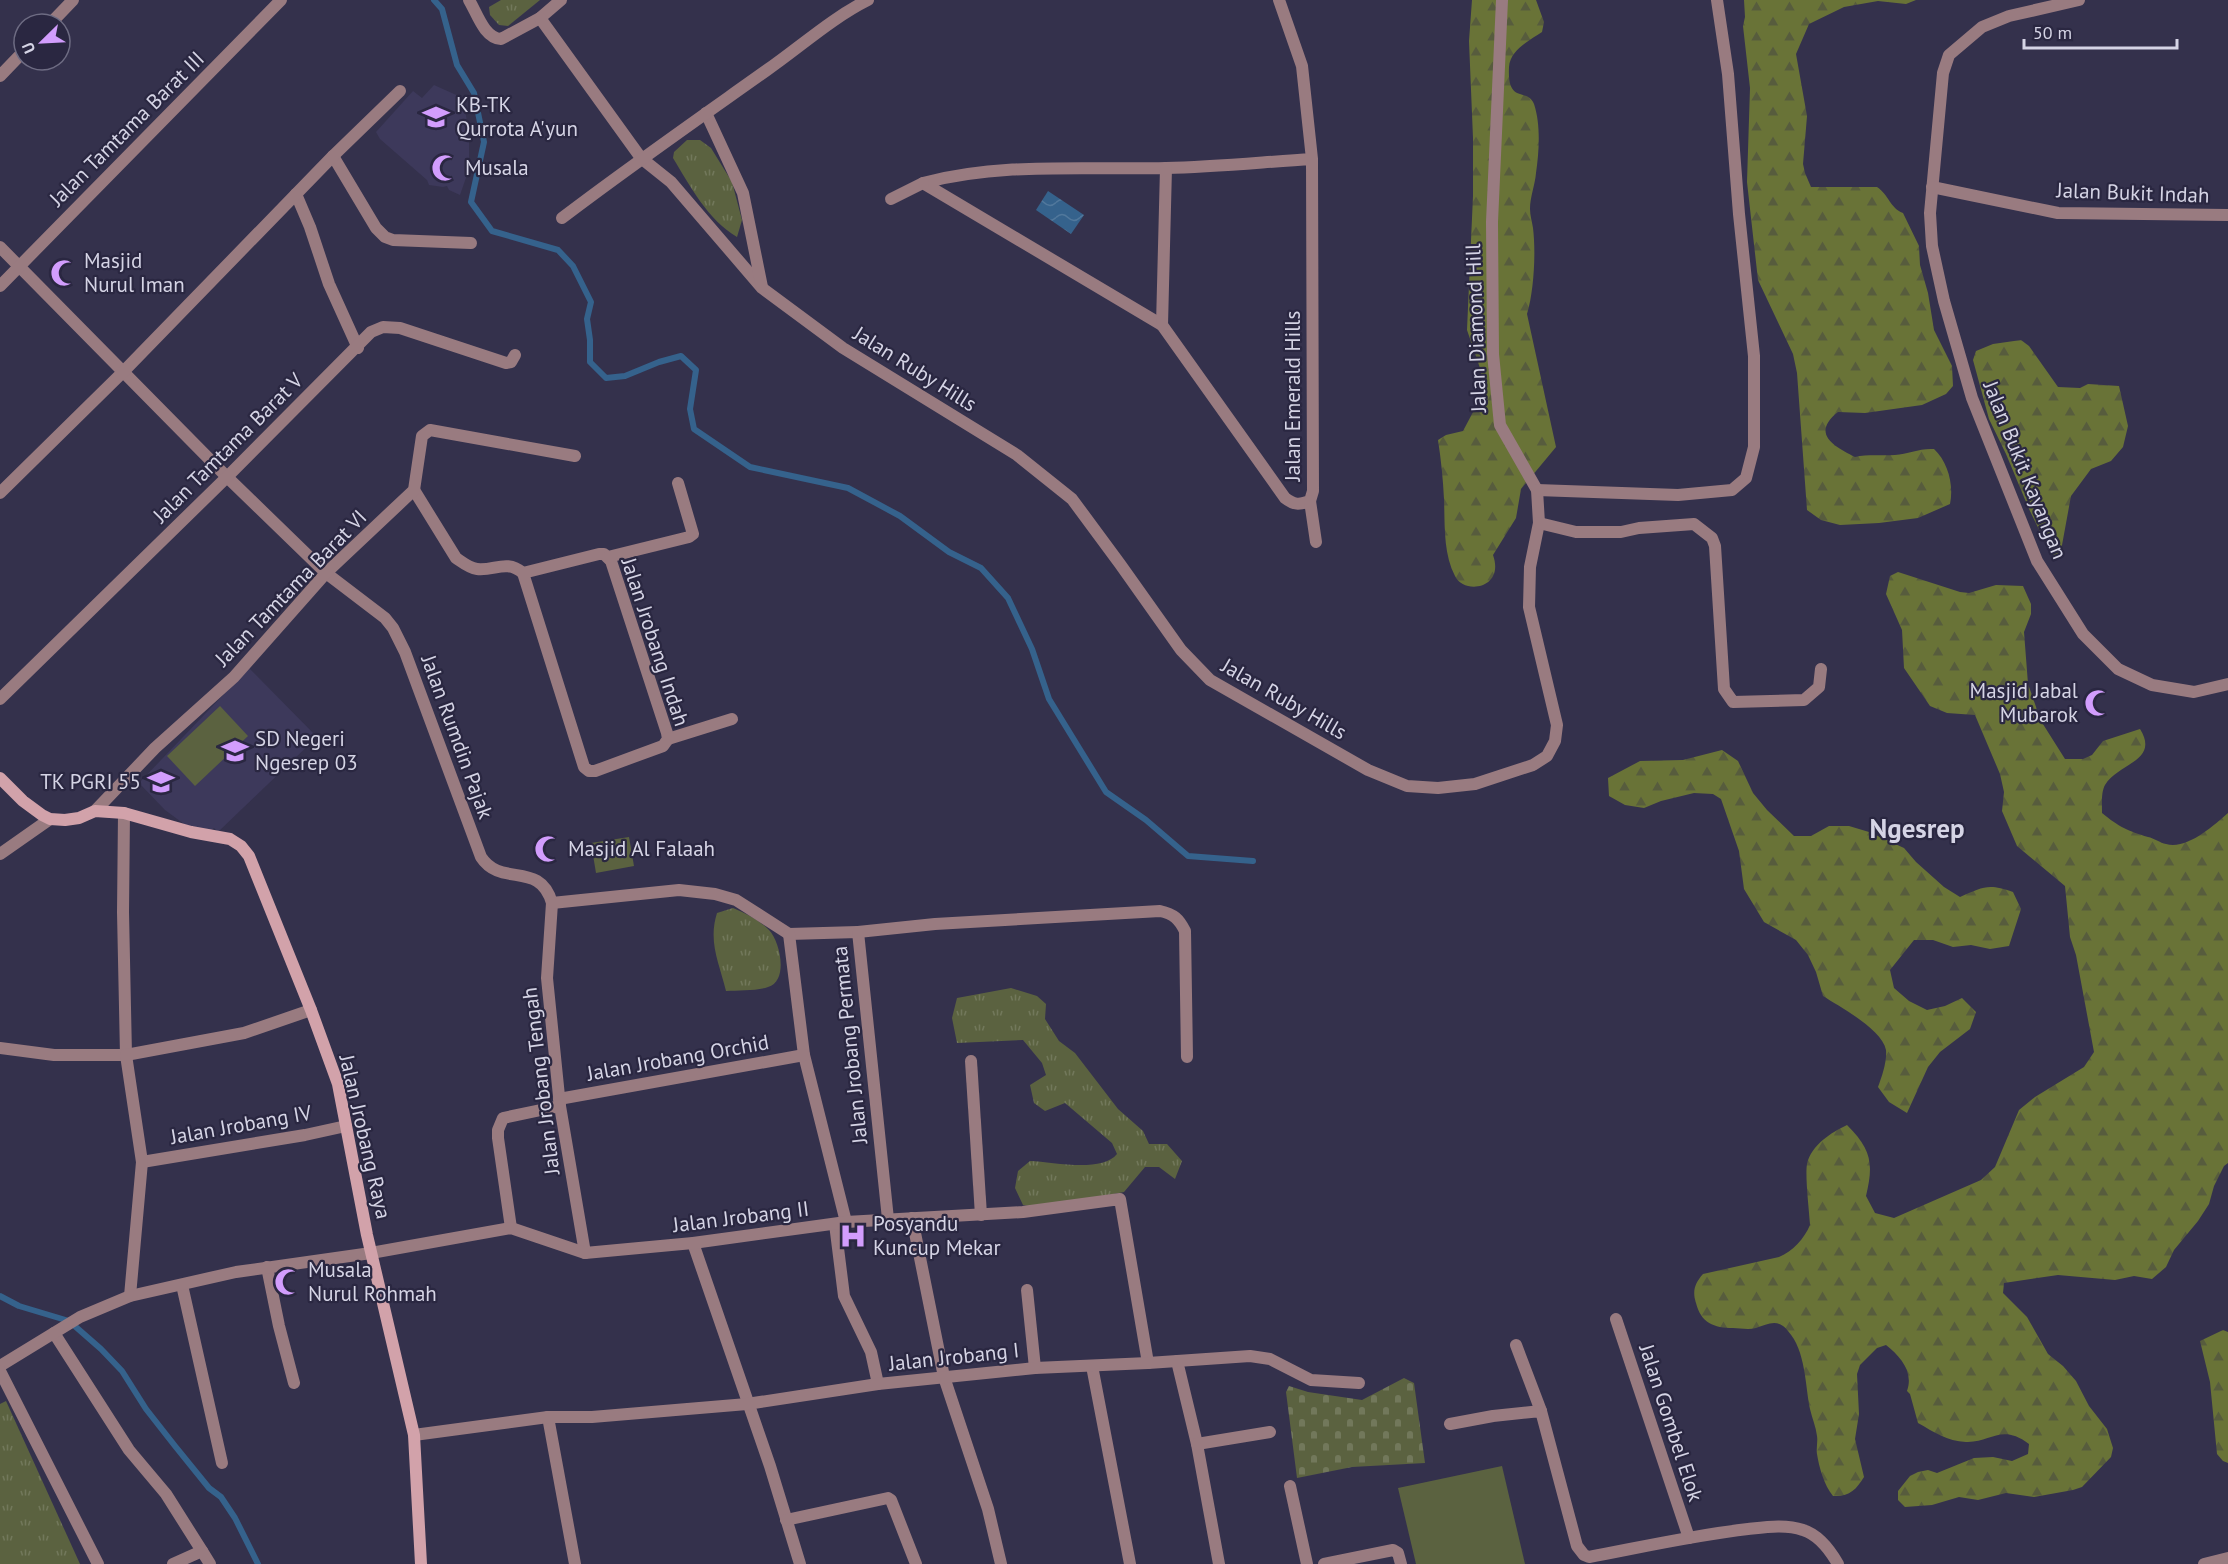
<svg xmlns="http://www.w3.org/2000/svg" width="2228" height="1564" font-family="'PT Sans',sans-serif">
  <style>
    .built { fill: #3d395b }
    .grass { fill: url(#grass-tufts) }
    .forest { fill: url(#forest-firs) }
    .cemetery { fill: url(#cemetery-stones) }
    .pitch { fill: #5b6240 }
    .water { fill: url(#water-waves) }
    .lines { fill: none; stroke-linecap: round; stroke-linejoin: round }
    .stream { stroke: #35628c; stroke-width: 6 }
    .street { stroke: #997b80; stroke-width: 12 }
    .secondary { stroke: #d2a2aa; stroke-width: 12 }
    .labels { text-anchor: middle; stroke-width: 4.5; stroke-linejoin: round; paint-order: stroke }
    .poi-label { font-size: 21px; fill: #d5d4e5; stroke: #2a2741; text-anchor: start }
    .street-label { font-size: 21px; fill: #d5d4e5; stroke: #2a2741 }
    .district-label { font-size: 27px; font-weight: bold; fill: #d5d4e5; stroke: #2a2741 }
  </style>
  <defs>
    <pattern id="grass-tufts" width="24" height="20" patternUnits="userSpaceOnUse" patternTransform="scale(1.5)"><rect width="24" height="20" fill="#5b6240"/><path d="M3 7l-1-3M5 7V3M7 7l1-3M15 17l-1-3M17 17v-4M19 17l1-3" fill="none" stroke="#72785b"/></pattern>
    <pattern id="forest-firs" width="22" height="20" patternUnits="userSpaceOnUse" patternTransform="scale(1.5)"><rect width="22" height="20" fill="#697337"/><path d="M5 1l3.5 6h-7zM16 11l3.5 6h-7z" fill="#575c3d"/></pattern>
    <pattern id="cemetery-stones" width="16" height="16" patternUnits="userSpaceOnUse" patternTransform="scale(1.5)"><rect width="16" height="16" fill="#5b6240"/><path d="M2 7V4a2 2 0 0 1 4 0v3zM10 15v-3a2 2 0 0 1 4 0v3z" fill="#72785b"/></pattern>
    <pattern id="water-waves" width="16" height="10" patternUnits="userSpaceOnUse" patternTransform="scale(1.5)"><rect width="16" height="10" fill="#35628c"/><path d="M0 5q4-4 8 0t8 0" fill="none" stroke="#51789c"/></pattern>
  </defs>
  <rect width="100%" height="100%" fill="#34314c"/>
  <g class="built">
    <path d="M434,85L463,98L469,133V169L460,195L449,190L447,186L443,187L429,185L427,180L380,139L376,132L413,91L422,98Z"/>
    <path d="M249,668L317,737L218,832L214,828L203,838L165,810L139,783Z"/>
  </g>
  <g class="grass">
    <path d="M501,0H540L508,26L499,25L490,15L489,7Z"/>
    <path d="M687,140H700L711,148L732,182L742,220L737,237C708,220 690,186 673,158L674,152Z"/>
    <path d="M733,908C747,914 759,920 769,930C780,941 789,981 768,987C757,991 738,990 726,991C719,962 708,942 717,913Z"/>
    <path d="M1011,988L1037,996L1046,1004L1045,1019L1059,1041L1075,1053L1118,1109L1143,1131L1149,1144H1167L1182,1161L1175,1179L1159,1167H1145L1124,1192L1040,1208L1023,1205L1015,1188L1018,1171L1030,1161C1053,1162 1102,1173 1117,1154L1112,1143L1065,1103L1045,1111L1034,1103L1030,1085L1046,1075L1042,1063L1023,1040L957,1043L952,1018L957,998Z"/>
    <path d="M6,1401L80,1564H0V1404Z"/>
  </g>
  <g class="forest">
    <path d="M1472,0H1536L1544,22L1542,32C1530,40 1510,50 1509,67C1507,105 1527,87 1534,104C1541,125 1539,152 1536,173C1535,185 1530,197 1530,209C1530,215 1532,222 1533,228C1536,252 1534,291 1527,314L1556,447L1521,489L1516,518L1493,555C1505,589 1464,595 1455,576C1443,553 1445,524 1444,499C1443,479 1441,459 1438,440L1446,435L1463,431L1480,399L1481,371L1467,330L1473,196V138L1469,41Z"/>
    <path d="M1744,0H1916L1906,4L1878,1L1844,7L1809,24L1796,54L1807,116L1803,164L1805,173L1811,187H1877C1889,195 1890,208 1903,213L1919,246L1920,265L1928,293L1934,330L1952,366L1953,386L1946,394L1922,405L1865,413L1838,412C1810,434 1835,447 1855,457C1868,454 1881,456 1895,455C1908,454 1920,448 1934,449C1948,462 1954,485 1950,504L1918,518L1879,523L1840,525L1821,520L1807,510L1797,373L1793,354L1758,280L1747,182L1750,88L1743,26L1745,17Z"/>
    <path d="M2021,340L2029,346L2058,387L2080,388L2088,384L2119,386L2128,426L2123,447L2111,461L2091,469L2071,496L2060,556L2051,554L2029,509L2006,454L1989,419L1973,360L1976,351L1993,344Z"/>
    <path d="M1898,572L1960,592L1969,593L1996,585L2023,586L2031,604V614L2024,632L2028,684L2041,721L2065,759H2083L2092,755L2103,741L2140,729C2160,761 2118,763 2105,785C2101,792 2102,804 2102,813C2119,827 2128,831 2148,837C2154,838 2160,843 2166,844C2187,850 2213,826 2228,813V1163L2224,1166L2214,1186L2209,1204L2198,1221L2174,1250L2166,1267L2152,1279L2134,1276L2115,1280L2058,1275L2004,1283L2003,1293L2027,1317L2048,1354L2063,1366L2076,1381L2089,1406L2107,1429L2113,1448L2111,1457L2082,1487L2073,1490L2034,1497L2006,1493L1978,1500L1959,1497L1932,1505L1905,1507L1898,1500V1491L1910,1476L1918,1472L1928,1470L1937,1473L1974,1458L1993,1457L2012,1461L2028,1454L2029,1444C2001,1423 1991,1443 1966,1442C1947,1441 1934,1432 1918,1423L1910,1394L1907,1391C1914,1372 1900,1356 1886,1345L1877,1348L1860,1365L1857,1374L1859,1414L1855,1439L1864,1477C1856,1490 1849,1497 1833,1496C1824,1485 1819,1467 1817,1454C1816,1448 1818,1442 1817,1436C1816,1427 1812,1418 1810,1409C1805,1385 1806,1351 1788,1331C1778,1318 1768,1324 1756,1328C1748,1330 1740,1328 1733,1328C1714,1328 1701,1323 1696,1303C1692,1291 1695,1283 1703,1274L1779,1257C1793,1251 1804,1239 1810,1225C1809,1209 1805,1177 1807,1164C1811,1145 1832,1132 1847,1125C1871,1149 1874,1163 1866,1196L1875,1213L1894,1218L1981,1180L1995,1167L2019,1110L2035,1097L2084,1067L2094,1052L2076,955L2070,937L2065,886L2017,846L2002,811L2004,792L2000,774L1975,715L1947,713L1930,706L1904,668L1902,630L1886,594L1890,576Z"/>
    <path d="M1722,750L1738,761L1753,793L1767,810L1794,836H1811L1829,826H1849L1869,832L1904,848L1916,862L1944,887L1960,897C1983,887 1988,883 2013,892L2021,909L2009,946L1990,949L1971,945L1953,947L1933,940H1914L1890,970L1894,988L1909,1001L1927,1010L1945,1006L1962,998L1976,1012L1970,1029L1940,1052L1928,1067L1907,1113L1889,1102L1878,1087C1882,1076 1887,1062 1886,1050C1882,1029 1840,1007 1823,996L1816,972L1808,955L1796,940L1764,922L1744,889L1739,851L1721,799L1713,794L1694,793L1661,801L1644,808L1625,805L1609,796L1608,778L1640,761L1683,760Z"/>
    <path d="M2223,1330L2228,1332V1463L2223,1461L2217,1454L2210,1382L2200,1341Z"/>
  </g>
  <path class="cemetery" d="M1404,1378L1414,1383L1425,1463L1352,1467L1297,1478L1286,1392L1289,1386L1308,1392L1362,1400Z"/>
  <g class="pitch">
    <path d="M220,706L248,736L195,786L167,756Z"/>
    <path d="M629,837L634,866L596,873L591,843Z"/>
    <path d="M1502,1466L1525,1564H1416L1398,1488Z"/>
  </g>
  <path class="water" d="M1048,191L1084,215L1071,234L1036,210Z"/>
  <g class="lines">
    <g class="stream">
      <path d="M434,0L442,9L457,65L474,93L484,142L471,202L492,231L558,250L573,266L591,302L587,319L590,340V362L606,378L625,376L659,362L681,356L696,370L690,409L694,429L750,467L848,488L900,516L949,552L981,568L1008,598L1032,649L1049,699L1106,792L1146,820L1188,856L1253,861"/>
      <path d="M0,1296L19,1306L69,1321L101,1349L122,1371L146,1409L175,1446L209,1488L221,1497L235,1518L258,1564"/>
    </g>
    <g class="street">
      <path d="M469,0C477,13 484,38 501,39L540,18L561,0"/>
      <path d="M1279,0L1302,66L1312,159L1313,491L1310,501C1299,505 1294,505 1285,498L1162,325L923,183C1002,162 1085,170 1166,168C1214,167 1263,162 1312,159"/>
      <path d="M2079,0L2009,16L1982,27L1949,55L1943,73L1930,213L1932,246L1944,301L1972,398L2037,561L2083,634L2118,669L2152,685L2194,692L2228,684"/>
      <path d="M540,18L641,158L671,182L762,288L843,348L1017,455L1072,499L1120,564L1181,650L1210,680L1368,770L1407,786L1438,788L1475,784L1533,765L1547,756L1555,741L1557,725L1529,607L1530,567L1539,523L1537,490L1500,425L1493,354L1492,222L1502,0"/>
      <path d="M50,24L73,0"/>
      <path d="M0,76L24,51"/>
      <path d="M706,113L743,193L762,287"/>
      <path d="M333,156L376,228L385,237L393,240L471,243"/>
      <path d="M1932,187L2058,213L2228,215"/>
      <path d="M296,194L310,227L329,284L358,348"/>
      <path d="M891,199L923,183"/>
      <path d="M562,218C629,167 698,119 767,70C800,47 832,18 868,0"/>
      <path d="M0,247L227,477L326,573L385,618L393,628L405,652L481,857C501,888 540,860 552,903L547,978L560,1106L585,1253"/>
      <path d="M0,286L281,0"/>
      <path d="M1162,325L1166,168"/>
      <path d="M414,490L456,558C462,562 469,568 477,569C495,571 506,559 523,573L584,767L589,771H595L663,746L668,739L667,733L611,561L604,554H599L523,573"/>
      <path d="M1537,490L1678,495L1732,490L1746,478L1754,447V356L1739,214L1728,74L1717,0"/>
      <path d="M0,493L124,371L333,156L400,91"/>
      <path d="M1310,501L1316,542"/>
      <path d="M1539,523L1576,532H1621L1639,528L1694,524L1712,538L1715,546L1724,689L1733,702L1804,700L1819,687L1821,669"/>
      <path d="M608,557L689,537L693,534L678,483"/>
      <path d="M0,699L227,477L371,332L383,327L400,328L506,363L511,362L515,355"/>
      <path d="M668,739L732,719"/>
      <path d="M95,811L155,748L234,677L326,573L414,490L422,436L430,430L575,456"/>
      <path d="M0,854L50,819"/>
      <path d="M552,903L679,890L715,894L736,900L789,934L858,932L888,1219"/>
      <path d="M858,932L935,924L1160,911C1174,914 1179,919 1185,931L1187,1057"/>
      <path d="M789,934L804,1055L846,1222"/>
      <path d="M0,1048L54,1055H126L123,912L124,813"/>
      <path d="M971,1061L981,1215"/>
      <path d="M559,1099L804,1055"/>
      <path d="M142,1162L305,1135L346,1126"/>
      <path d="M912,1218L944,1377L988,1509L1001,1564"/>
      <path d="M835,1224L844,1296L871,1352L878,1384"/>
      <path d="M511,1228L498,1138V1130L503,1118L560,1106"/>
      <path d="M693,1243L770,1466L800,1564"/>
      <path d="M267,1267L279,1326L294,1383"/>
      <path d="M182,1285L222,1463"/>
      <path d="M1027,1290L1035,1368"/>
      <path d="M130,1296L142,1162L126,1055L244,1033L311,1010"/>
      <path d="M1616,1319L1689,1538"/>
      <path d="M54,1333L129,1450L166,1494L202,1551"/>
      <path d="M1516,1345L1541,1411"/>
      <path d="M1177,1361L1197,1444L1219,1564"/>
      <path d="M0,1366L80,1317L130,1296L236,1272L371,1253L511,1228L585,1253L693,1243L846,1222L1023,1212L1120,1199L1148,1363"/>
      <path d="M1092,1366L1130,1564"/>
      <path d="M0,1371L98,1564"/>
      <path d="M548,1417L575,1564"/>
      <path d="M1450,1424L1493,1416L1541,1411L1577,1546L1584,1555L1589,1557C1642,1547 1695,1535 1748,1529C1766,1527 1786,1524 1803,1530C1819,1535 1830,1550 1838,1564"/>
      <path d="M414,1435L548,1417H592L747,1404L878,1384L1035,1368L1148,1363L1250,1356L1270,1359L1311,1380L1359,1383"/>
      <path d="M1197,1444L1270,1432"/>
      <path d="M1290,1486L1307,1564"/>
      <path d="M786,1520L888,1498L891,1500L916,1564"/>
      <path d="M173,1564L202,1551L210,1564"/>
      <path d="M1324,1564L1393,1550L1398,1553L1401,1564"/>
      <path d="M2204,1564L2228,1558"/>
    </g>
    <path class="secondary" d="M0,778L23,801L42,815L50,819L65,820L79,818L95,811L124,813L191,832L230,839L241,846L249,856L311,1010L338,1084L367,1235L414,1435L421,1564"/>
  </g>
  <defs>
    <symbol id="school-bare" viewBox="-9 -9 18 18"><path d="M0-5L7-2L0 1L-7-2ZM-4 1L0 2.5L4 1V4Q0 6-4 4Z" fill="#d29dfd" stroke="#2a2741" stroke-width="2.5" paint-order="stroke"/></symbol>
    <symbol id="mosque-bare" viewBox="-9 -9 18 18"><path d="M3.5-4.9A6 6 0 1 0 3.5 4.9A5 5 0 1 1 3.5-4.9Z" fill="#d29dfd" stroke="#2a2741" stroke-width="2.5" paint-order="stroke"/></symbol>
    <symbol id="hospital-bare" viewBox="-9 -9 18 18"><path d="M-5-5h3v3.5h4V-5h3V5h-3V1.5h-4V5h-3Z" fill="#d29dfd" stroke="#2a2741" stroke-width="2.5" paint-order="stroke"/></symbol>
  </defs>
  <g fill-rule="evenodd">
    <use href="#school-bare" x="417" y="98" width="38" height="38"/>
    <use href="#mosque-bare" x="426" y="149" width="38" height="38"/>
    <use href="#mosque-bare" x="45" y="254" width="38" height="38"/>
    <use href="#mosque-bare" x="2079" y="684" width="38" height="38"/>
    <use href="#school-bare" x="216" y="732" width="38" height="38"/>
    <use href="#school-bare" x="142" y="763" width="38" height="38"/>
    <use href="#mosque-bare" x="529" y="830" width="38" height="38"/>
    <use href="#hospital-bare" x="834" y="1217" width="38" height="38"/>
    <use href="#mosque-bare" x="269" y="1263" width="38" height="38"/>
  </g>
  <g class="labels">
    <g class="poi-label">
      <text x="456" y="112">KB-TK<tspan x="456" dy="24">Qurrota A'yun</tspan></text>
      <text x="465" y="175">Musala</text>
      <text x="84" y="268">Masjid<tspan x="84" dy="24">Nurul Iman</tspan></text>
      <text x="2078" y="698" text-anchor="end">Masjid Jabal<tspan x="2078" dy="24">Mubarok</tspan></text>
      <text x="255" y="746">SD Negeri<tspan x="255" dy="24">Ngesrep 03</tspan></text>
      <text x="141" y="789" text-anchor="end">TK PGRI 55</text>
      <text x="568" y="856">Masjid Al Falaah</text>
      <text x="873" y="1231">Posyandu<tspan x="873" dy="24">Kuncup Mekar</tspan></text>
      <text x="308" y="1277">Musala<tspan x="308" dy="24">Nurul Rohmah</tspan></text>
    </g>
    <g class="street-label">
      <text transform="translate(127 129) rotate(-45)" y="7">Jalan Tamtama Barat III</text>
      <text transform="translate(2133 193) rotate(2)" y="7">Jalan Bukit Indah</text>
      <text transform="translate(1476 328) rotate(-92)" y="7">Jalan Diamond Hill</text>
      <text transform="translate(915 369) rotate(32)" y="7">Jalan Ruby Hills</text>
      <text transform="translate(1293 396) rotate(-90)" y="7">Jalan Emerald Hills</text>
      <text transform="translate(228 448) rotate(-45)" y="7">Jalan Tamtama Barat V</text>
      <text transform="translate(2025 470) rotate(68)" y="7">Jalan Bukit Kayangan</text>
      <text transform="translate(291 588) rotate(-46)" y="7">Jalan Tamtama Barat VI</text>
      <text transform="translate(655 642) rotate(72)" y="7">Jalan Jrobang Indah</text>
      <text transform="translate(1284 699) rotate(30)" y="7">Jalan Ruby Hills</text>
      <text transform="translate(457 737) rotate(70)" y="7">Jalan Rumdin Pajak</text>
      <text transform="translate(850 1045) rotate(-96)" y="7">Jalan Jrobang Permata</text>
      <text transform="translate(678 1058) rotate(-10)" y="7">Jalan Jrobang Orchid</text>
      <text transform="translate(541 1081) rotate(-97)" y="7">Jalan Jrobang Tengah</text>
      <text transform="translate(241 1125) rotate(-10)" y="7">Jalan Jrobang IV</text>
      <text transform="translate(365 1137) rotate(77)" y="7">Jalan Jrobang Raya</text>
      <text transform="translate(741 1217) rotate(-7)" y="7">Jalan Jrobang II</text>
      <text transform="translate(954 1357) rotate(-6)" y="7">Jalan Jrobang I</text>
      <text transform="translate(1671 1423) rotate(72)" y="7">Jalan Gombel Elok</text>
    </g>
    <g class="district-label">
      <text x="1917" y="838">Ngesrep</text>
    </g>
  </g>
  <g transform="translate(42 42) rotate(246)"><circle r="28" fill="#2a2741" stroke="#6e6c83" stroke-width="1.5"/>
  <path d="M0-4.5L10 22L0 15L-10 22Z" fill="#d29dfd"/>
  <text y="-9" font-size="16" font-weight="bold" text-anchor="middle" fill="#d5d4e5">U</text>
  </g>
  <path d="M2024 39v9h153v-9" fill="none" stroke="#d5d4e5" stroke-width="3"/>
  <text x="2033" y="39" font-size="18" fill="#d5d4e5" stroke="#2a2741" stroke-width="4.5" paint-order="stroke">50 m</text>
</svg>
